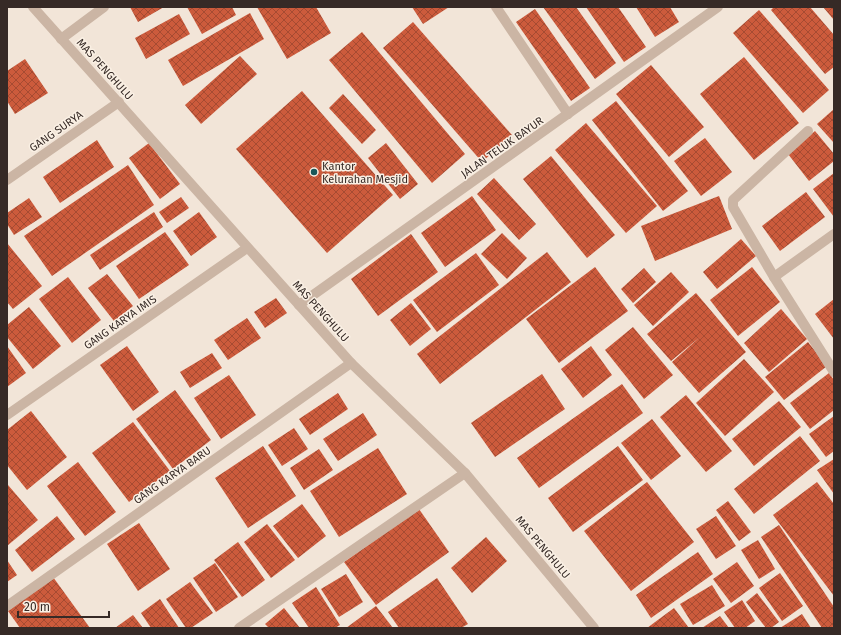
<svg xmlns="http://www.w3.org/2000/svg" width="841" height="635" font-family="'Fira Sans',sans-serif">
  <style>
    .building { fill: url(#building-cross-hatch) }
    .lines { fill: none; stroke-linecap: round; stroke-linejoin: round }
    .minor { stroke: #cbb5a4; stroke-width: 10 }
    .poi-dot { fill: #195759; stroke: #faf0e4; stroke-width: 1.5 }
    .labels { text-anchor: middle; stroke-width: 3; stroke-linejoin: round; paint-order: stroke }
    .street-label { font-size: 11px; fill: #362a26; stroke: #faf0e4 }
    .poi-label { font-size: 11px; fill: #362a26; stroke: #faf0e4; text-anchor: start }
  </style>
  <defs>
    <pattern id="building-cross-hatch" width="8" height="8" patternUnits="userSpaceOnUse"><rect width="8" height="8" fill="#cc5b3c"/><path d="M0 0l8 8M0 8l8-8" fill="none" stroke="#a64b32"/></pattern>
  </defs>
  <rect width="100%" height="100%" fill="#f2e5d8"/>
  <g class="building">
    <path d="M130,7H164L138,22Z"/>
    <path d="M187,7H232L236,15L202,34Z"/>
    <path d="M257,7H316L331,33L287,59Z"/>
    <path d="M412,7H449L423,24Z"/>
    <path d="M543,7H576L616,63L595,79Z"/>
    <path d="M586,7H618L646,47L624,62Z"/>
    <path d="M636,7H670L679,22L655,37Z"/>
    <path d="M774,7H810L834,35V67L825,74L771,10Z"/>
    <path d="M823,7H834V20Z"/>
    <path d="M535,9L590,88L571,101L516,22Z"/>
    <path d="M759,10L829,90L803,113L733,33Z"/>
    <path d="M250,13L264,39L183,86L168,60Z"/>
    <path d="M179,14L190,34L146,59L135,38Z"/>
    <path d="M413,22L512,135L482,162L383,48Z"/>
    <path d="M362,32L465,154L432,183L329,60Z"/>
    <path d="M240,56L257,74L201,124L185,105Z"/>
    <path d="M744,57L799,123L754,160L700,94Z"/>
    <path d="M25,59L48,93L15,114L7,101V71Z"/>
    <path d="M651,65L704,127L669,157L616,94Z"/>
    <path d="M302,91L393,195L327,253L236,149Z"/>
    <path d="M343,94L376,130L362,144L329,108Z"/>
    <path d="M616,101L688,191L663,211L592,120Z"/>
    <path d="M834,109V143L817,124Z"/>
    <path d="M586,123L657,206L626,233L555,150Z"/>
    <path d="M815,131L834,154V161L809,181L788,154Z"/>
    <path d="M705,138L732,172L701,196L674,161Z"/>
    <path d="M97,140L114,167L60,203L43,177Z"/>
    <path d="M149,143L180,184L160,199L129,158Z"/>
    <path d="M386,143L418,184L400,199L368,158Z"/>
    <path d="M551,156L615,235L587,258L523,179Z"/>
    <path d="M128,165L154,205L52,276L24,236Z"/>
    <path d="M834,173V217L813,189Z"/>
    <path d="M494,178L536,224L519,240L477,194Z"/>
    <path d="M806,192L825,217L780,251L762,226Z"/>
    <path d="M472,196L496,230L445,267L421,233Z"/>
    <path d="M719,196L732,229L655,261L641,226Z"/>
    <path d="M181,197L189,208L167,223L159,212Z"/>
    <path d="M29,198L42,217L14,235L7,224V213Z"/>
    <path d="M154,212L163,227L100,270L90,255Z"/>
    <path d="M199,212L217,237L191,256L173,231Z"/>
    <path d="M165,232L189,265L139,299L116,266Z"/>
    <path d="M502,233L527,258L507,279L481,254Z"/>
    <path d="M411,234L438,272L378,316L351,279Z"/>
    <path d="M741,239L756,256L717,289L703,272Z"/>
    <path d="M7,243L42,286L13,309L7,302Z"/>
    <path d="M547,252L571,282L440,384L417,354Z"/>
    <path d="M476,253L499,285L437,332L413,300Z"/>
    <path d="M595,267L628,311L559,363L526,319Z"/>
    <path d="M752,267L780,302L738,336L710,300Z"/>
    <path d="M644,268L656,282L633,303L621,289Z"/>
    <path d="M671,272L689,292L653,326L634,305Z"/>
    <path d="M107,274L133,306L114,321L88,288Z"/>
    <path d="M68,277L101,320L72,343L39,299Z"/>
    <path d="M696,293L746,352L699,393L672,362L700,337L671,361L647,334Z"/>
    <path d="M276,298L287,313L265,328L254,312Z"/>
    <path d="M834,299V339L815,314Z"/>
    <path d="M411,303L431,329L410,346L390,320Z"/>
    <path d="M29,307L61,346L33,369L7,337V325Z"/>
    <path d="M781,309L807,339L769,372L744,343Z"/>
    <path d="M247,318L261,338L228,360L214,340Z"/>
    <path d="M633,327L673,375L644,399L605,350Z"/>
    <path d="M808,342L827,366L784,400L765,377Z"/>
    <path d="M7,346L26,373L7,387Z"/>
    <path d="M127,346L159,392L133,411L100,365Z"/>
    <path d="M591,346L612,375L583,398L561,369Z"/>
    <path d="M212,353L222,368L190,388L180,372Z"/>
    <path d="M744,359L774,392L725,436L696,403Z"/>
    <path d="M829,373L834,380V410L810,429L790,403Z"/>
    <path d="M542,374L565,409L495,457L471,423Z"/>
    <path d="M229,375L256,415L221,439L194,398Z"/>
    <path d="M622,384L643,413L539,488L517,458Z"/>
    <path d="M175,390L211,440L173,469L136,419Z"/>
    <path d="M338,393L348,409L310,435L299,419Z"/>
    <path d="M686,395L732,451L706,472L660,417Z"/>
    <path d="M779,401L801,427L754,466L732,439Z"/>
    <path d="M31,411L67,457L27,490L7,465V430Z"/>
    <path d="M363,413L377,435L338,461L323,439Z"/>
    <path d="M834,416V451L826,457L809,434Z"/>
    <path d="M652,419L681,456L651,480L621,443Z"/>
    <path d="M133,422L170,471L129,502L92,453Z"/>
    <path d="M294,428L308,449L282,466L268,445Z"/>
    <path d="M800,436L820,461L754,514L734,489Z"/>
    <path d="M263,446L296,496L248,528L215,478Z"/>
    <path d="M618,446L643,480L573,532L548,498Z"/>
    <path d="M378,448L407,494L339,537L310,491Z"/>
    <path d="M319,449L333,470L304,490L290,468Z"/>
    <path d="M834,459V494L817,470Z"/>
    <path d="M78,462L116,512L85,536L47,486Z"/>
    <path d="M647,482L694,542L631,591L584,531Z"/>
    <path d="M817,482L834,504V596L773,515Z"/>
    <path d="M8,485L38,520L7,546V486Z"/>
    <path d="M728,501L751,532L739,541L716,510Z"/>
    <path d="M302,504L326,536L298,558L273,526Z"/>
    <path d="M419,509L449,552L376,605L344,562Z"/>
    <path d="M57,516L75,539L32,572L15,550Z"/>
    <path d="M716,516L736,546L716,559L696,529Z"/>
    <path d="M139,523L170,569L138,591L107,544Z"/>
    <path d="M267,524L295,560L271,578L244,542Z"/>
    <path d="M779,525L834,607V626L831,628H822L761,537Z"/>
    <path d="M486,537L507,561L472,593L451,568Z"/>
    <path d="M758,540L775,569L759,579L741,550Z"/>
    <path d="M238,542L265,580L242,597L214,560Z"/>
    <path d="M698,552L713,574L651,618L636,595Z"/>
    <path d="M7,560L17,575L7,582Z"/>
    <path d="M737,562L754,586L731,603L713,579Z"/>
    <path d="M215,563L238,597L216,612L193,578Z"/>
    <path d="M780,573L803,606L782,621L759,588Z"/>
    <path d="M346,574L363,602L339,617L321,589Z"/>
    <path d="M53,577L90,628H20L8,611Z"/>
    <path d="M437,578L468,624L461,628H399L388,612Z"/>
    <path d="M190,582L213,613L191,628H186L166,599Z"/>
    <path d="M712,585L725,606L693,625L680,604Z"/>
    <path d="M316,587L340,625L335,628H309L292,603Z"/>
    <path d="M757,593L779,622L771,628H766L746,602Z"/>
    <path d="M160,599L179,628H151L141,613Z"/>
    <path d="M742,600L755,621L745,628H735L724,612Z"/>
    <path d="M376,606L393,628H346Z"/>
    <path d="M284,608L300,628H269L265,624Z"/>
    <path d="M674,608L689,628H647Z"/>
    <path d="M802,614L811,628H780Z"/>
    <path d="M133,615L143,628H115Z"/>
    <path d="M720,616L729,628H702Z"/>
  </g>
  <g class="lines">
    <g class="minor">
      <path d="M33,7L351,363L465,473L594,628"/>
      <path d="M496,7L568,114"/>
      <path d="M61,39L104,7"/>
      <path d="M808,131L733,200V207L774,277L834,372"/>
      <path d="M7,180L119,102"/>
      <path d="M774,277L834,234"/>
      <path d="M299,305L718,7"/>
      <path d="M7,415L247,248"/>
      <path d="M7,606L351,363"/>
      <path d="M239,628L465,473"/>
    </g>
  </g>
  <circle class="poi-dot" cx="314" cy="172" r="4"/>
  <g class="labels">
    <g class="street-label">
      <text transform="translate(105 69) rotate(48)" y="4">MAS PENGHULU</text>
      <text transform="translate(56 131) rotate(-35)" y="4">GANG SURYA</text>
      <text transform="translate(502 147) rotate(-35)" y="4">JALAN TELUK BAYUR</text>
      <text transform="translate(321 311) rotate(48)" y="4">MAS PENGHULU</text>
      <text transform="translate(120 322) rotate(-35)" y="4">GANG KARYA IMIS</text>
      <text transform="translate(172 475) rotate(-35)" y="4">GANG KARYA BARU</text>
      <text transform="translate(543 547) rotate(50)" y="4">MAS PENGHULU</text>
    </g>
    <g class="poi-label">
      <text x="322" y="170">Kantor<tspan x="322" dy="13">Kelurahan Mesjid</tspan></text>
    </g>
  </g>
  <rect width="841" height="635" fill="none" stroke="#362a26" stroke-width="16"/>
  <path d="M18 611v6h91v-6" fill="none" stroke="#362a26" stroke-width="2"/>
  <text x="24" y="611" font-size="12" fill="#362a26" stroke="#faf0e4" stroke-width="3" paint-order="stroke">20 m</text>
</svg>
